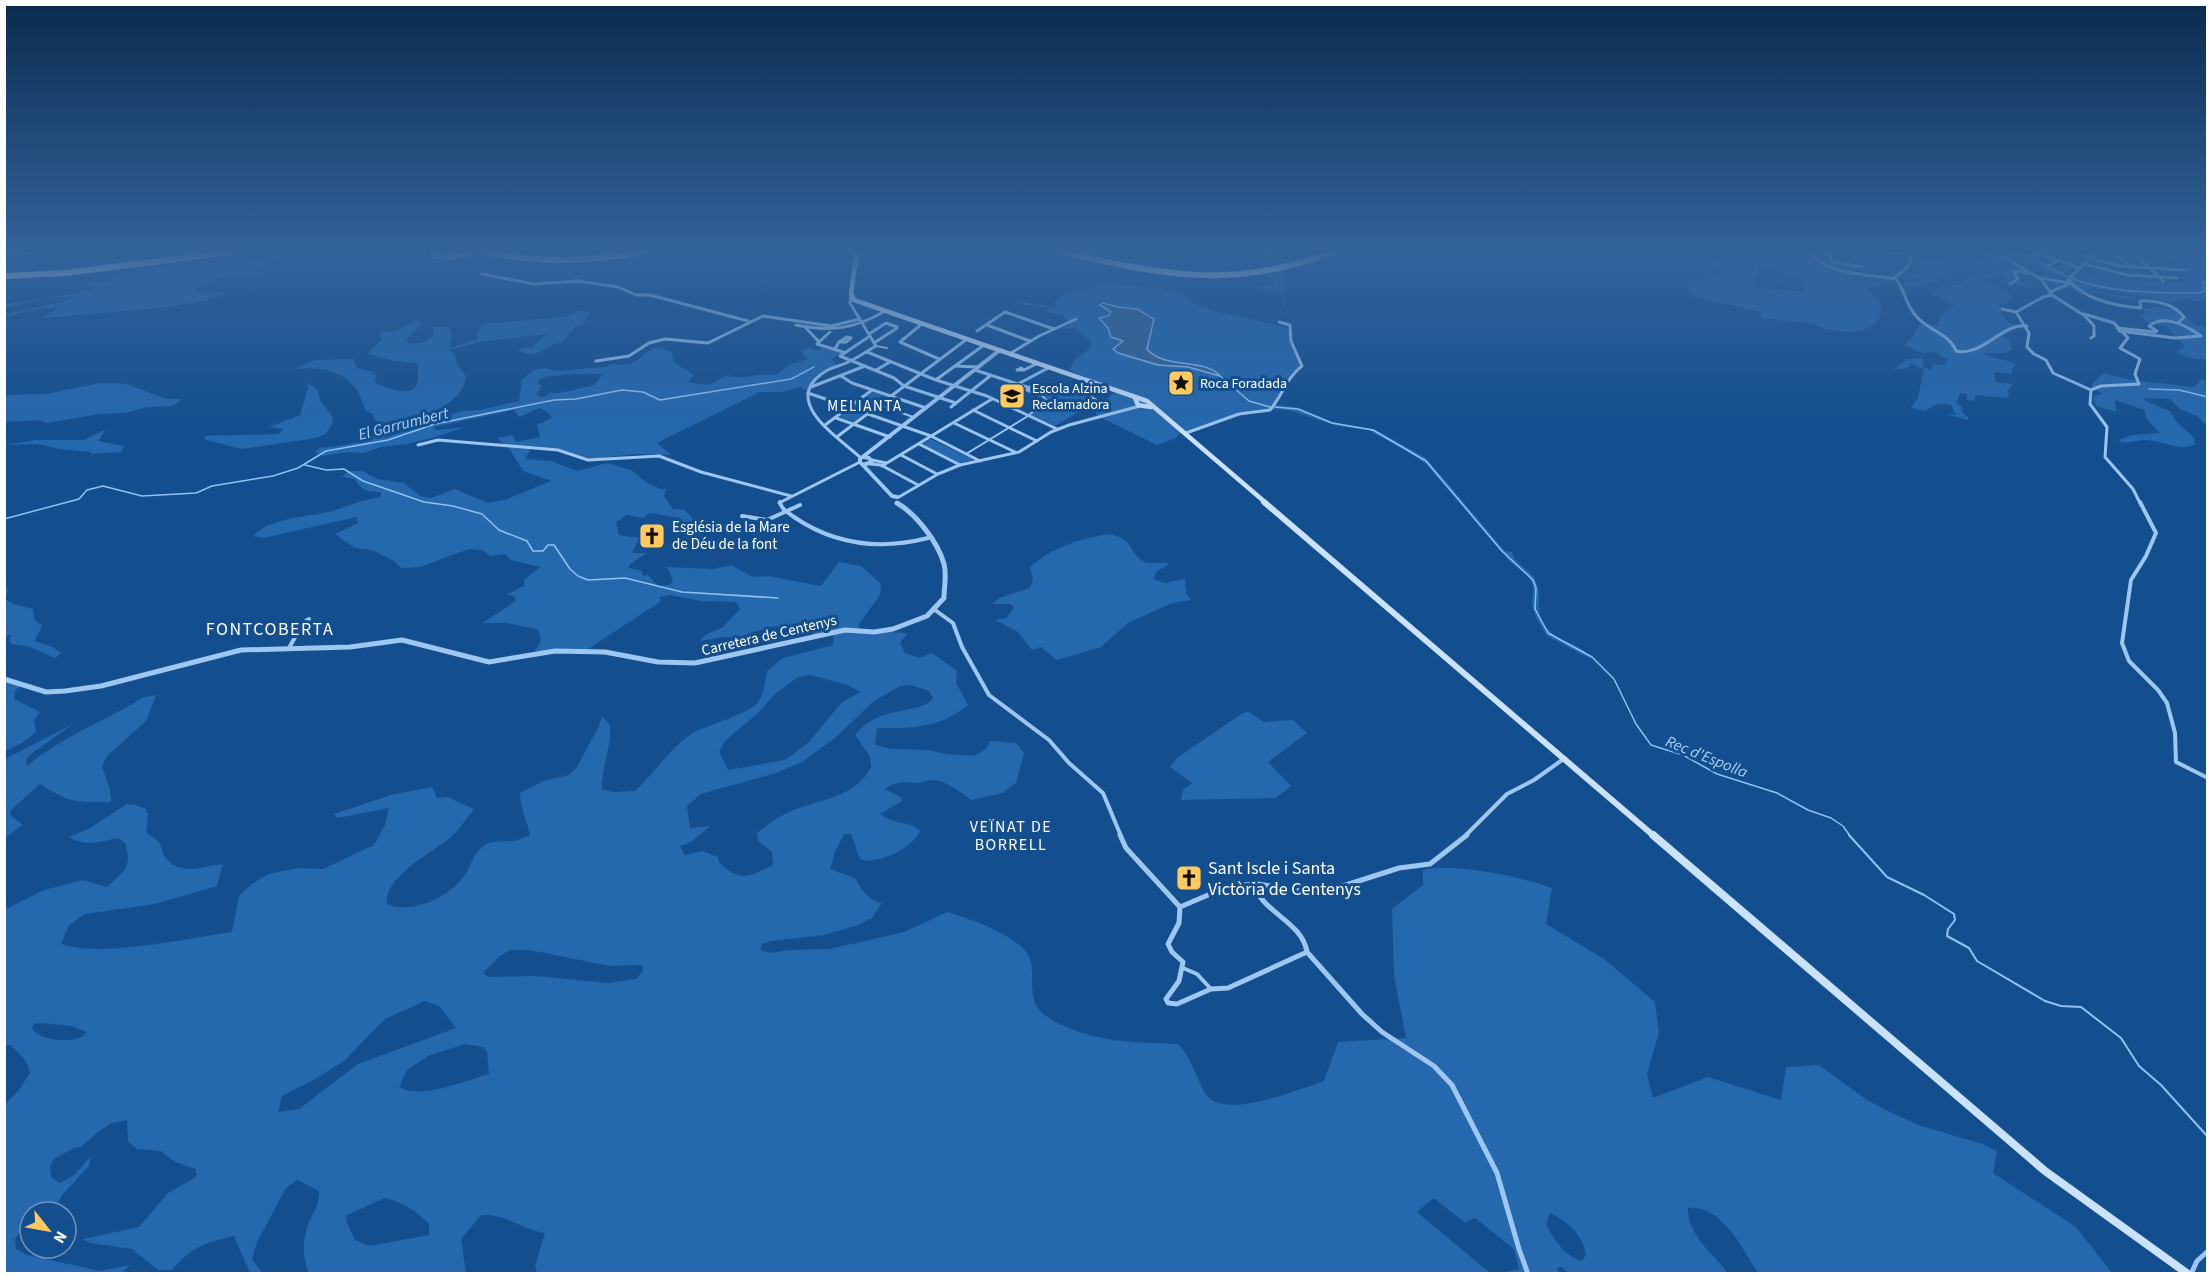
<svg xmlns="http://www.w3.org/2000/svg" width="2212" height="1278" font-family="'Source Sans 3',sans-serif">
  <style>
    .green { fill: #2568ad; fill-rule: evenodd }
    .water { fill: #386392; stroke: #8fc2f4; stroke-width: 1.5 }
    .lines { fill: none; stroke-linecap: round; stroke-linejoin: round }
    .stream-far1 { stroke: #8fc2f4; stroke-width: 1.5 }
    .stream { stroke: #8fc2f4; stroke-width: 2 }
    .pedestrian-far1 { stroke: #9dc6f1; stroke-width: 2 }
    .pedestrian { stroke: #9dc6f1; stroke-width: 4 }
    .minor-far2 { stroke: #9dc6f1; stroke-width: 3 }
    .minor-far1 { stroke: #9dc6f1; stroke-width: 4 }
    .minor { stroke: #9dc6f1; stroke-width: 5 }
    .tertiary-far1 { stroke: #9dc6f1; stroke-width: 4 }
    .tertiary { stroke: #9dc6f1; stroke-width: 5 }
    .secondary-far2 { stroke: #cbe2fc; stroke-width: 4.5 }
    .secondary-far1 { stroke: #cbe2fc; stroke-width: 6 }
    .secondary { stroke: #cbe2fc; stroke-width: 8 }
    .trunk { stroke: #f3f8ff; stroke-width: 6 }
    .labels { text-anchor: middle; stroke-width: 6; stroke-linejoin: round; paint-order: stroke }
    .far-poi-label { font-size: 14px; fill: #fff; stroke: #134e8e; text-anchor: start }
    .far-quarter-label { font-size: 15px; letter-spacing: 1.5px; fill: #fff; stroke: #134e8e }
    .poi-label { font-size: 15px; fill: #fff; stroke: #134e8e; text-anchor: start }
    .street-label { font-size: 15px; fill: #fff; stroke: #134e8e }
    .water-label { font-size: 16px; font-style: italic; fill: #a9d0f8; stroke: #134e8e }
    .neighbourhood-label { font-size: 16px; letter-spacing: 1.5px; fill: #fff; stroke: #134e8e }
    .quarter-label { font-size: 18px; letter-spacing: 1.5px; fill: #fff; stroke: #134e8e }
    .near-poi-label { font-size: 18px; fill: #fff; stroke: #134e8e; text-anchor: start }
  </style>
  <rect width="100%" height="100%" fill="#134e8e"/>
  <g class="green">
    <path d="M1765,252H1806C1824,271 1849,271 1874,276L1879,282L1886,284L1871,287L1868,291L1881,303C1884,333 1853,334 1830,330C1822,328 1816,324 1808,323C1792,321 1776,319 1762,319L1761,312L1695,297L1687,288L1688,283C1699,278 1714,280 1720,269L1711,262L1722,256L1774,257ZM1759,266L1784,271L1805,281L1802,284L1804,292L1755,287Z"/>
    <path d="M1938,252H1966L1984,261L1991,257L1977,252C2012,252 2022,253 2053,269L2063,263L2076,267L2068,270L2072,274L2066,278L2011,256L2010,259L2004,260L2006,261V264L2014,267L2012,272L2016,276V279L2042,289L2008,284L2002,273L1994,278L1980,279L2008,293L2013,299L1998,306L2006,321L2018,326L2004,336L2009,339L2012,349L2006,353H1984C1994,360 2006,358 2016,365L2012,369L2011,374L1994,372L1996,382L2013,384L2007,392L2010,395L2006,398L1975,395V401L1967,400V394L1960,393L1956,403L1962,407V412L1968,417V420L1944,414L1956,415L1951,405C1936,402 1936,405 1925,411L1911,408L1918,397L1924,370L1911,363L1908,368L1893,370L1907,359L1923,358V367L1932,370L1933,364L1945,365L1948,360L1935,352L1923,353L1904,345L1913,338L1918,325L1926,323L1939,327L1938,321L1947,309L1954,307L1953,304L1931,293L1942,288L1936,284L1945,287L1958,284L1951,280L1964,282L1967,279L1979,276C1970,271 1958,269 1948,274C1943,276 1941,281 1935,283L1930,281L1916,288L1902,284L1910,281L1899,276C1907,271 1915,276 1923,272L1914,259H1942L1943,257Z"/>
    <path d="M2168,252H2207V302L2183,299L2170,302L2123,292L2088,288L2111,295L2133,296L2135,300L2122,299L2087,291L2089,296C2073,292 2075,287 2056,288L2049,281H2054L2061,286L2070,283V279L2074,276L2087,279L2094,270L2124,279L2164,282L2166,284L2170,285L2168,282L2184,283L2185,276L2166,255Z"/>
    <path d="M286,254L257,271L267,275L213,277L196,289V292H230L205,301L160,308L42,318L61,307L39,309L5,317V314L62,302L75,296L44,299L5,308V304L78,293L98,287L82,284L112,281L120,276L179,265L246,261Z"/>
    <path d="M1281,272L1287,274L1282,291L1290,324L1281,293L1249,287L1272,285L1274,283L1268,274Z"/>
    <path d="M1098,276L1110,283L1161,289L1179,294L1201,306L1222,313L1288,328L1298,361L1304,367L1293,371L1274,405L1297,407L1335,423L1374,429L1426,458L1499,544L1505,551L1512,552C1515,566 1532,569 1537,584C1543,603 1532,613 1550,631C1561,643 1585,645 1591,659L1547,636L1536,618L1532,605L1533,586L1528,575L1509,561L1426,464L1403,449L1368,430L1337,426L1292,411L1279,409L1241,414L1185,434L1181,432L1176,438L1157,445L1096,415L1095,409L1116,391L1069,370L1074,361L1091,347V342L1075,328L1060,329L1070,324L1063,315L1047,312L1051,308L1024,305L1018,301L1056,308L1055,301L1062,295L1077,290L1108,283Z"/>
    <path d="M2158,307L2179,311L2196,326H2205L2207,341L2205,342L2207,345V360L2187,357L2176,352L2185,347L2166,326L2149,323L2139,316L2146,313L2143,309Z"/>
    <path d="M580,311L590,313L581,326L575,327L562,343C544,343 539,363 518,350L526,347L532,348L546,334L479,342L449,350L455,355L457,365L466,376C464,407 412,420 388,432L384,438L462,411L480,410L519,401L522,380L533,370L546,368L556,371L605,367C614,362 620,366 629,364C642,361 648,344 663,348C666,349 669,352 672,353L674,362L694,375L687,382L708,385L728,375C740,381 762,372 776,375L789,365L808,359L801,351L810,347L817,351L827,345L844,351L831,359L838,365L822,372L806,390L800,387L782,392H760L657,443L671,455L637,454L591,459L556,448L531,449L525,459L551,461L578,471L607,463L631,470L647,483L660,489H666L664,496L673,509L685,510L694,520L705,523L687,526L680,518L650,513L643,518L627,515L616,522L619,535L639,538L632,553H647L630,564L628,568L642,571L643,576L648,575L658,586L670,585L673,581L669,571L665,567L713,569L731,565L753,577L768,576L821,586L839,562L861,566L881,584L880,595L859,624L860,632C871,633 900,631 907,634L900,643L905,653L919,658L932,653L957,671L956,683L968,705C939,729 913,728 877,728L875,745L892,749L928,750L946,754L973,756L986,749L990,741L1016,743L1024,753L1016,783L1002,793L971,800C960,792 946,780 932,780C926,780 923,783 918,783C904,782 897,781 885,789L902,798V801L880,814C892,824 908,821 920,830C915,847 877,866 860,859L851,834H844L835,852L830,869L855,878C863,891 866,899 882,903L872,918L858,925L824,935L771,941L762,944L760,950L771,953L788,950L830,949L904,932L947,912C970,919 1027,937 1031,963C1034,977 1029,996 1038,1008C1042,1015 1050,1018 1056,1022C1096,1043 1134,1042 1178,1044C1192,1058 1195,1076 1205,1093C1223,1122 1298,1089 1324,1081L1338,1042L1406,1038L1394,976L1392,909L1423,885V870C1452,862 1523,877 1552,888L1546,924L1604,959L1655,1002L1659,1033L1647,1074L1653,1098L1708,1077L1781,1100L1786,1067L1819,1065L1867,1100L1892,1113L1921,1126L1983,1144L1997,1151L1993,1173L2076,1227L2112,1273H1758C1742,1249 1723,1205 1688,1208C1687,1234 1713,1254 1728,1273L1569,1274L1562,1267L1557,1268L1559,1273H1502L1519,1269L1514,1249L1475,1218L1465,1223L1434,1198L1417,1212L1490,1273H537L535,1266L545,1233C520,1229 508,1214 481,1215L461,1239L466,1273H309C302,1257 302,1239 309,1222C314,1210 320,1205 319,1191L297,1180L286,1188L257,1242L252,1259L262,1273H250L234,1236C204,1243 193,1246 172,1270H158L132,1249L90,1243L83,1239L139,1227L168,1193L196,1177V1169L175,1162L161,1151L137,1149L128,1142L127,1120L112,1123L98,1132L81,1147L74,1148L54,1159L50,1166L51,1177L60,1183L74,1175L91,1156L89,1166L62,1195L55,1208L48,1212H30V1223L21,1230L15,1239L16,1249L27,1255L100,1271L130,1265L122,1273H5V1104L18,1091L30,1073C28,1061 19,1052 10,1045H5L4,910L44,890L83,880L107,887C124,870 133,868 125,843L118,838C100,842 85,847 69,837L90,828L127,804L136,805L146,809L148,815L146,832C151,837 157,838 160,844C163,848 162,854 165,857C179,877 203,866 223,864L217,886L155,904L85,914L69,925L61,944C101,958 188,938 232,932L239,896L252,884L268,874L298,868L323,869L374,845L385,825L389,808L337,818L334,814L391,795L432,787L437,798L448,797L474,809C467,817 461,828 453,835C435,852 383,876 387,904C411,914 445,899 462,879C472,867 470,856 485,845C492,840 504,842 513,841C519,840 525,837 530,835C527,821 520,807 520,793L543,781L569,775L577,767L599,726L602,716L610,725C612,748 601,767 602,789L613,792L635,791C652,775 673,746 691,734C706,725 750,714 758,702C764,694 765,681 767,671L783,658L833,645L834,630L813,635L808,627L798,625L770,627L735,638L724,637L700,641L705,635L723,627L740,609L736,602L701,601L670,595L660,597V602L585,651H534C542,643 542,639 537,629L507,623H482L516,601L514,596L506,595L524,586V580L540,567L511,560L505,554L491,556L481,550L469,549L420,567L401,568L394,561L372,550L355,548L335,534L358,523L357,517L263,538L253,536C273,516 306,518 332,511C349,506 363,499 381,497V492C368,492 361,491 355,479L342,477L348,471H362L377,479L404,483L420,496L431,498L455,489L488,503L505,500L551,481L523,471L510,450L497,438L512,435L517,442L540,437L537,425L552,418L549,413L540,408L519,417L514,410L434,427L436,430L466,427L432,438L407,444L381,447L364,453L348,452L323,456L315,452L320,448C344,445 366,444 385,429L374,419L373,414L366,411C363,404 360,395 356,389C340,368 318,367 294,369L316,360L354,359L356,368L373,372L377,376L374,382C384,387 413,400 418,382C419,377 417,369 418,363L393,361L369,354V351L383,339L379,336L383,331L393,332L418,320L422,324L406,340L410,344C421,343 427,342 434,334L433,327H448L452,332L450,348L478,339V331L483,324L564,317ZM569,374H603L594,385L560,393H548L547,396L540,397L536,394L542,386L538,383L540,379C550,374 558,377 569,374ZM810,675L847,685L861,692L842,702L808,743L785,760L728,770L719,751L726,740L757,714L776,693L798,677ZM911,685L929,691L933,698C918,717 880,703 855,735L870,757L871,767C856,797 821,799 794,810C780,815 769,824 757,833L758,841L772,852L773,865C750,877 739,883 719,862L718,857L702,851L685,855L680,846L691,842L710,826L690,828L687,806L701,794L776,773L802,762L835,738L874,701L900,686ZM510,950H530L609,966L642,965L643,971L636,979L608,983L536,976L489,977L483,973L500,956ZM425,1001L439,1006L456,1028L358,1064L299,1109L278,1112L282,1096L317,1078L344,1061L385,1019ZM42,1023L71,1026L87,1032C84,1034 82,1037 79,1038C67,1043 38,1040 32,1028L34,1024ZM465,1044L483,1047L487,1052L489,1074C465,1081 421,1100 399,1087L407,1070L428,1056ZM385,1198C402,1202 417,1211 429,1224V1235L370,1246L355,1240L346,1220L347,1215ZM1550,1213C1569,1222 1581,1234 1586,1254L1582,1261C1563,1255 1556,1241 1546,1225Z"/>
    <path d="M2103,373L2132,380L2192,387L2197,385L2201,379L2207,381V426L2197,416L2180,409L2170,399L2145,398V401L2170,411L2176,421L2194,438L2195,444C2178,453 2160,439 2143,440C2134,441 2129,444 2120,442L2119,440L2132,435L2160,433L2146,418L2145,410L2115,400L2116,412L2096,406L2093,396L2103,394L2091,385Z"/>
    <path d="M99,383L126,384L167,399H182L173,406L147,407L126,413L100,414L46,423L39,420L5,422V395L47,394Z"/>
    <path d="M307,383L318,390L320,400L332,416L333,422L326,434L316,438L242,449L206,440L204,436L278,434L284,429L269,427L300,415L308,389Z"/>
    <path d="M1061,386L1097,401L1055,426L1029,414L1048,401L1044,396Z"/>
    <path d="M872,392L886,397L854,421L840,417Z"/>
    <path d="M106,429L98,441L124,446L121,452L92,454L90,452L59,449L37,444L5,445L35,440H84Z"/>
    <path d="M931,439L972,459V460L959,463L922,444Z"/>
    <path d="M1111,534C1133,540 1128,549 1141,560C1150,566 1161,560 1170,564L1157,571L1153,579L1165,583L1185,579L1186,593L1191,600L1172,603L1128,623L1101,647L1057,660L1041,647L1032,650L1017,631L995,620L1006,618L1014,608L1011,604H992L999,598L1030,588L1033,579L1030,567C1053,547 1081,538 1111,534Z"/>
    <path d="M4,587L8,590L5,599L13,604L33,609L34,619L42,626L34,641L53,647L61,653L55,658L30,647L12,644L9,641L11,635L5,636Z"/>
    <path d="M5,681L20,686L15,691L14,699L40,712L34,720L36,732L22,743L5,751Z"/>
    <path d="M156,695L146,721L107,756L102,767L110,789L111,802C74,802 72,804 40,784L10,811L11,816L23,825L5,838V759L75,723L32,753L26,760L27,766C63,736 105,721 144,697Z"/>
    <path d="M1249,712L1264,722L1293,720L1307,733L1268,762L1291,786L1276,798L1181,800L1183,790L1192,783L1170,767L1178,757L1243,713Z"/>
  </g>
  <path class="water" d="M1103,303L1118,307L1137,309L1154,319L1147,349C1164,370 1204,357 1220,376L1188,367L1158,365L1118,353L1113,349L1123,341L1111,337L1108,328L1099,318L1108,316L1111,312L1100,305Z"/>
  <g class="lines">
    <g class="stream-far1">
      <path d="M2030,257C2047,267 2065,277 2085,283C2121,293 2162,293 2200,293L2205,290L2203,283L2208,281"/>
      <path d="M1220,376L1249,401L1270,407"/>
      <path d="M2149,389L2179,390L2208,397"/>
      <path d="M1275,407L1298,409L1332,423L1373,430L1426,461L1502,551L1533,580L1536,588L1535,609L1548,633L1592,657L1614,679L1636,724L1651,745L1683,755L1717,774L1777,793L1808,810L1831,818L1843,826L1850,836"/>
      <path d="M305,465L326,470L344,469L363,481L424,502L453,506L482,514L499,530L527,541L533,551H543L548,545H554L570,569L578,576L588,580L625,578L682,592L778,598"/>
      <path d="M4,519L79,499L87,490L103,486L142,496L196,493L212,486L273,476L298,468L326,451L388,440L435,424L554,400L576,399L622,390L643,392L660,400L791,379L814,367"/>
    </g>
    <path class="stream" d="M1849,835L1887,877L1924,895L1954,914L1955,920L1948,929L1947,936L1969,948L1977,961L2045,1001L2061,1006L2081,1007L2121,1038L2139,1066L2161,1085L2208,1137"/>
    <g class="pedestrian-far1">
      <path d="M876,346L887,348"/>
      <path d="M880,405L913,417"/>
      <path d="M966,454L1028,416L1046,400L1041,394"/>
    </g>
    <path class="pedestrian" d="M1183,968L1197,974L1211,989"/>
    <g class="minor-far2">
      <path d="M1267,252L1271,254"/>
      <path d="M1808,252C1826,275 1869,274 1896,279C1905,291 1906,306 1917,317C1929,331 1949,333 1956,351C1983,357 2001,323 2027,326"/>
      <path d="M1828,252L1833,262"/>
      <path d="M1879,252L1905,253L1912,257L1907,268L1894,278"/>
      <path d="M1984,252L2010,260"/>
      <path d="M2010,252V261L2041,279L2052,295L2085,316L2094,326V336L2091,338"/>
      <path d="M2014,252L2030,256L2043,255"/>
      <path d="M2036,252L2079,268"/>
      <path d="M2070,252L2119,266L2184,270"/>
      <path d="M2093,252L2091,258L2068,279C2084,300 2116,306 2141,308L2140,301C2156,300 2174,304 2184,317L2178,323"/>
      <path d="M2112,252L2132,267"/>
      <path d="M4,254L18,255L32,252"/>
      <path d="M2136,255L2163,281"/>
      <path d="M1833,262L1862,267"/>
      <path d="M2085,264L2127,275L2177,278"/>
      <path d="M2048,266L2057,261"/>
      <path d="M2014,271L2030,273"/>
      <path d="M482,274L534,284L578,281L618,287L636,295H650L748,321"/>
      <path d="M2040,278L2069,283"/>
      <path d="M2010,284L2018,279L2014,271"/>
      <path d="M2050,292L2069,284"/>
      <path d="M851,293L850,303L876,346C867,351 858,358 848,362C841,366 832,367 826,371C778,400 838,437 861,458"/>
      <path d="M2002,309L2016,312"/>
      <path d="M2016,312L2029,333L2027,347L2034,354L2046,360L2053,373L2091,390"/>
      <path d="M2016,312L2043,297L2052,295"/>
      <path d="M2084,314L2114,323L2128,338L2120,348L2140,359L2135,374L2139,384L2101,386L2091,390"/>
      <path d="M923,323L900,342L939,359"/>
      <path d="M796,325C830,332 855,329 885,311"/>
      <path d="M987,325L1030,341"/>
      <path d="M806,328L819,342L817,344L843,352"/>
      <path d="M2117,328L2155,332L2157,331L2149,326C2165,313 2187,326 2201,336L2175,338L2119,331"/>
      <path d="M977,331L1005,312L1054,329"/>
      <path d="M869,334L886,323L897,327"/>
      <path d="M870,336L840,356L894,378L904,386L956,403"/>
      <path d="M847,337L851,338L846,342H839Z"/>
      <path d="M819,342L830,332"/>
      <path d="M874,343L897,328"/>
      <path d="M835,349L839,342"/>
      <path d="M867,352L936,380L987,396L1057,429"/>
      <path d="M1011,353L1039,336L1076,319"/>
      <path d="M596,361L629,356L649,343L665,339L708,343L763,316L831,326L860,319"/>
      <path d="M955,366L978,367"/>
      <path d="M876,370L890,362"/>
      <path d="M975,370L1030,388"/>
      <path d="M1023,370H1017L1021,368L1024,370L1038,363"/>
      <path d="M841,376L852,383L926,408"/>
      <path d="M937,379L984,345"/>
      <path d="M1096,383L1083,393L1096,400"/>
      <path d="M1018,384L1050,367"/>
      <path d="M1033,385L1048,391L1040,395L1027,390Z"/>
      <path d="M811,387L865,366"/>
      <path d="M2091,390L2090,404L2107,427L2105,457L2133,489L2140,503"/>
      <path d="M808,393L849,407"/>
      <path d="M951,407L990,376"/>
      <path d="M973,410L1037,441"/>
      <path d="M868,414L931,436L980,461"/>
      <path d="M836,418L890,437"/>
      <path d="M954,423L1015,452"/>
      <path d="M825,425L872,390"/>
      <path d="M1186,433L1239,414L1270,410C1282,396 1287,377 1302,366L1291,341L1290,325L1279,322"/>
      <path d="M838,436L967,339"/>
      <path d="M919,444L960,465"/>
      <path d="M418,445L438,440L558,450L588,460L659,456L701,472L791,496"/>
      <path d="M901,455L937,474"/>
      <path d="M872,460L886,463"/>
      <path d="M870,464L881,465L918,485"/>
      <path d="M882,466L992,399"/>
      <path d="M899,497L938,474L960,465L1019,452L1051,432L1069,425L1140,406"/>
      <path d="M779,503L860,462"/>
    </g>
    <g class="minor-far1">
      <path d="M780,502C781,509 787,512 794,517C835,545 881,550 928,538"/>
      <path d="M2140,502L2156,533L2146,556L2131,580L2122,643L2129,661L2158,690L2167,703L2175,733L2176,762L2208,778"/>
      <path d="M742,516L767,520L800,505"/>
      <path d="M935,610L953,623L962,647L989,695L1049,740L1069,763L1103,793L1121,836"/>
      <path d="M285,630L295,623H303"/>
      <path d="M289,648L303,623L309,619"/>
      <path d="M1465,836L1507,794L1534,780L1565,758"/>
    </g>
    <g class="minor">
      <path d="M1120,835L1126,848L1180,907L1179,923L1168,944L1172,952L1183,962L1179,981L1166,999L1168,1003L1177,1004L1211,989L1228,988L1307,952"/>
      <path d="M1254,886C1265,914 1302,922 1307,952L1362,1014L1382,1032L1434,1066L1452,1085L1497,1173L1519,1249L1528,1274"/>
      <path d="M1180,907L1229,886L1258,884L1318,894L1399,868L1430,864L1467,835"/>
      <path d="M2191,1274L2197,1261L2208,1251"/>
    </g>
    <g class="tertiary-far1">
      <path d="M432,252L433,256L443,258"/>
      <path d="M447,255L451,257L443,258L444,256Z"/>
      <path d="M863,465L872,462L869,458L864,457"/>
      <path d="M897,497L892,496L860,462V459L1000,350"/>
    </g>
    <path class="tertiary" d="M4,679L46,692L65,691L101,686L241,650L350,647L402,640L489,662L555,651L605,652L658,662L695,663L845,630L874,632L893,629L927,616L944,598C944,587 947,575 944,564C938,542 916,514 897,503"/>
    <g class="secondary-far2">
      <path d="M857,252L851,293L854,300L1147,401L1266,503"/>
      <path d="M1135,398L1138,405L1151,407"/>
    </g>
    <path class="secondary-far1" d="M1264,502L1654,836"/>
    <path class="secondary" d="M1653,835L2045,1171L2188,1274"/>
    <g class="trunk">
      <path d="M487,252C540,264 591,261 644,252"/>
      <path d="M1063,252C1161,275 1235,290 1332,252"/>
      <path d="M451,257L472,252"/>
      <path d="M4,276L66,273L231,252"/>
    </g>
  </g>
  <linearGradient id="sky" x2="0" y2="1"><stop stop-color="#0a2b4e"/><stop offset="0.58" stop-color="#33639b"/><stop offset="1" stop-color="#33639b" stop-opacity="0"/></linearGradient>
  <rect width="2212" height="431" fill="url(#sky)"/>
  <defs>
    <symbol id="sight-square" viewBox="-11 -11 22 22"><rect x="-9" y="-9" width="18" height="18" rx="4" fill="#ffc95d" stroke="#134e8e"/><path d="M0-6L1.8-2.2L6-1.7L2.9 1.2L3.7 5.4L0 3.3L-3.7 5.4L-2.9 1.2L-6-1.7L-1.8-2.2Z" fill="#111"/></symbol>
    <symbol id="school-square" viewBox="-11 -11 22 22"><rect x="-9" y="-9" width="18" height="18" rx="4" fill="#ffc95d" stroke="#134e8e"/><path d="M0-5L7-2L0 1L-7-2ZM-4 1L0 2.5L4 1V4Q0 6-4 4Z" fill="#111"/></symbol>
    <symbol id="church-square" viewBox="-11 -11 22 22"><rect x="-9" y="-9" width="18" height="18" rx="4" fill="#ffc95d" stroke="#134e8e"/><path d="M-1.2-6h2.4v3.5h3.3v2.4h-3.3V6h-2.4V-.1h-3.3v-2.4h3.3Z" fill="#111"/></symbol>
  </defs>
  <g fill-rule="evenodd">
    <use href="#sight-square" x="1166" y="368" width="30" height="30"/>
    <use href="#school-square" x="997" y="381" width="30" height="30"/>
    <use href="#church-square" x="637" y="521" width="30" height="30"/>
    <use href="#church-square" x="1174" y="863" width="30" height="30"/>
  </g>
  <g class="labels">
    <g class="far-poi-label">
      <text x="1200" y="388">Roca Foradada</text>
      <text x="1032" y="393">Escola Alzina<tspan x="1032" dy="16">Reclamadora</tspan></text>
    </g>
    <g class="far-quarter-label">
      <text x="865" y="411">MELIANTA</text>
    </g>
    <g class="poi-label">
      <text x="672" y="532">Església de la Mare<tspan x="672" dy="17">de Déu de la font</tspan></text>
    </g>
    <g class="street-label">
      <text transform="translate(769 635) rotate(-13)" y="5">Carretera de Centenys</text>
    </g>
    <g class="water-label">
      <text transform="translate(403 423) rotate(-14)" y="6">El Garrumbert</text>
      <text transform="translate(1707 756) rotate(22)" y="6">Rec d'Espolla</text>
    </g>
    <g class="neighbourhood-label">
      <text x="1011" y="832">VEÏNAT DE<tspan x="1011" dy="18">BORRELL</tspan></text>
    </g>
    <g class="quarter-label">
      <text x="270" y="635">FONTCOBERTA</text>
    </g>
    <g class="near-poi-label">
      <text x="1208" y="874">Sant Iscle i Santa<tspan x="1208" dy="21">Victòria de Centenys</tspan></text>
    </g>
  </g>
  <rect width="2212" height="1278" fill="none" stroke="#ffffff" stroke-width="12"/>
  <g transform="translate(48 1230) rotate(121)"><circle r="28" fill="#134e8e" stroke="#7195bb" stroke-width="1.5"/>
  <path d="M0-4.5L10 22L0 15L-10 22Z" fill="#ffc95d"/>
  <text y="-9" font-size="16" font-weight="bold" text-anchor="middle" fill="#ffffff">N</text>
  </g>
</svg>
